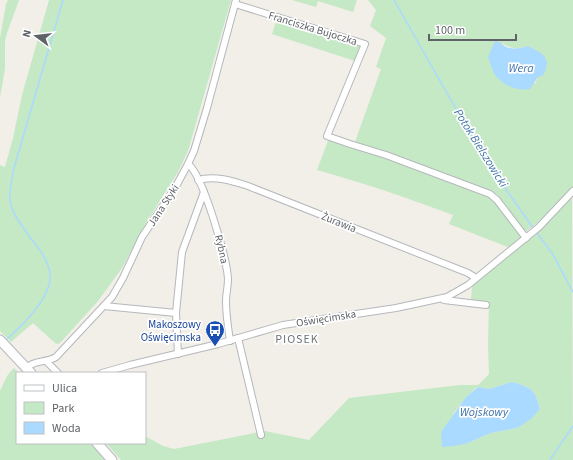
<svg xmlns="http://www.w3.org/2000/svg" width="573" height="460" font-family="'Source Sans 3',sans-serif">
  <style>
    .green { fill: #c5e8c5; fill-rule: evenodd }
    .water { fill: #aadaff }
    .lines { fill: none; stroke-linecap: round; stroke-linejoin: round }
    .stream { stroke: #aadaff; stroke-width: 1.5 }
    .minor-casing { stroke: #b5b8bc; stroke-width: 8 }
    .secondary-casing { stroke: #b6babf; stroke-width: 11 }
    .minor { stroke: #fff; stroke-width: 6 }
    .secondary { stroke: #fff; stroke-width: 9 }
    .labels { text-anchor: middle; stroke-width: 3.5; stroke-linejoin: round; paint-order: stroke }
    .street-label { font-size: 11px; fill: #5f6368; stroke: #fff }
    .transit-label { font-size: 11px; fill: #164399; stroke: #fff; text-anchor: end }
    .water-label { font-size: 12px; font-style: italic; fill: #4174aa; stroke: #fff }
    .neighbourhood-label { font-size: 12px; letter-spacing: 1px; fill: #70757a; stroke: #fff }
  </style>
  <rect width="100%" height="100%" fill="#f1efe8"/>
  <g class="green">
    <path d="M8,0H19L7,33L5,41V69L0,97V38L6,4Z"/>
    <path d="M49,0H231L188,151L178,172L146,223L122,268L98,301L60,343L57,344L54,342L33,323L11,342L0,331V165L5,167L13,138L22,95Z"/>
    <path d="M292,0H357L353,12L318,1L316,7Z"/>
    <path d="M368,0H573V188L537,223L524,233L497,194L475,185L355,142L381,69L376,67L386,38L370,26L376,10ZM501,42C511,50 517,49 528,46L538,77L535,84Z"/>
    <path d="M277,19L359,45L361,48L355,61L272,34Z"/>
    <path d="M329,138L416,168L493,197L522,237L521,238L510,248L449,224L453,215C408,198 364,183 317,170Z"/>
    <path d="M572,197L573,460H121L106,443H145V436L163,446L174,449L265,431L309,440L349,398L460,385H478L489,374L488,345L489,302L472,300L471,299L472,287L474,283L535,235ZM512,382C532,388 535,389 540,409L517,428L491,433L468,443L453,414L466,397L477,387L489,389Z"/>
    <path d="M14,368L19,373H17V443H91L106,460H0V391L7,376Z"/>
  </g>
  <g class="water">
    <path d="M495,41C501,42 501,44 506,47C513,50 521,48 528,46L541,53L544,56L547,62L546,69L543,75L538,77L530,89C517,91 504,86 495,75C492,70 490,62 488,57Z"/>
    <path d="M512,382C532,388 535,389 540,409L531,419L517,428L491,433L468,443L454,446L442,447L441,432L466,397L478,387L489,389Z"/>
  </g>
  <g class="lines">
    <g class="stream">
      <path d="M394,0L485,160L534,229"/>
      <path d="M536,232L552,253L573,292"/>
      <path d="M6,340C22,326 53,297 50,273C48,259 37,246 29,236C22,225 12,214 10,201C9,190 12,179 14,168L63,0"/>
      <path d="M550,460L573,426"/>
    </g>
    <defs>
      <g id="minor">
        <path d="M235,4L365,44L327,136L350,144L386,155L490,194L497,200L526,238"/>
        <path d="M188,164C203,175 227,259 228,279C228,287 226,294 226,301C226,314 228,328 230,341"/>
        <path d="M198,180C214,175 233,181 248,186L468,273L476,278"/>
        <path d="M444,300L486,305"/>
        <path d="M104,306L176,313"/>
        <path d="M238,338L261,435"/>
        <path d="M178,354L176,313L182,252L204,192"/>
        <path d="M46,361L58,373"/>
        <path d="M26,368C34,360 46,363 56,357L112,297L123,278L142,237L175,188L188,164L194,151L207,108L236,0"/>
        <path d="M102,373L130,365L218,344L283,325L396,308L447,297L468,285L539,227L573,191"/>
      </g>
      <g id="secondary">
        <path d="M0,340L31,373"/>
        <path d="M97,443L112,460"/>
      </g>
    </defs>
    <use href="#minor" class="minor-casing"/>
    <use href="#secondary" class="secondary-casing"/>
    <use href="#minor" class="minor"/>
    <use href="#secondary" class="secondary"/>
  </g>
  <defs>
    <symbol id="bus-pin" viewBox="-11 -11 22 30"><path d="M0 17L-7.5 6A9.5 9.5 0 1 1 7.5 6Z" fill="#1a4fb4" stroke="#fff"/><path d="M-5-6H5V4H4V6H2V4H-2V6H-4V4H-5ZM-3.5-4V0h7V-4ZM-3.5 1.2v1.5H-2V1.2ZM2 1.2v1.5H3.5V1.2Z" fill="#fff"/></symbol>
  </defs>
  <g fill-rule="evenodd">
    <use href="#bus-pin" x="204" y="319" width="22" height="30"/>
  </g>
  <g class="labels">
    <g class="street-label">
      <text transform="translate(313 28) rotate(17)" y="4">Franciszka Bujoczka</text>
      <text transform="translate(163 205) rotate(-57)" y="4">Jana Styki</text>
      <text transform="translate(339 222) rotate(22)" y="4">Żurawia</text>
      <text transform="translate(222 249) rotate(77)" y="4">Rybna</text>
      <text transform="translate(326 318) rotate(-9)" y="4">Oświęcimska</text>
    </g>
    <g class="transit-label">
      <text x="201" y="328">Makoszowy<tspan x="201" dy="13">Oświęcimska</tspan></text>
    </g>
    <g class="water-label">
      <text x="521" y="72">Wera</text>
      <text transform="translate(481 148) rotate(58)" y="4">Potok Bielszowicki</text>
      <text x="484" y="416">Wojskowy</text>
    </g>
    <g class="neighbourhood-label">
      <text x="297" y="343">PIOSEK</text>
    </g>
  </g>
  <rect x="16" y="372" width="130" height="72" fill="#ffffff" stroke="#bfc1c3"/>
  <rect x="24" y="385" width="20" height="6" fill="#ffffff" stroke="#bfc1c3"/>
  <text x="52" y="392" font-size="12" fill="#5f6368">Ulica</text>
  <rect x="24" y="402" width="20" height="12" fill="#c5e8c5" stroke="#bfc1c3"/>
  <text x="52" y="412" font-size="12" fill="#5f6368">Park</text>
  <rect x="24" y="422" width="20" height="12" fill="#aadaff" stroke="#bfc1c3"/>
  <text x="52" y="432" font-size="12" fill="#5f6368">Woda</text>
  <g transform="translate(36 36) rotate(285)" stroke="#ffffff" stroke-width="3" paint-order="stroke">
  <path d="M0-3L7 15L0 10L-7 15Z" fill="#5f6368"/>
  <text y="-6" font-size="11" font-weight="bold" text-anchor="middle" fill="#5f6368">N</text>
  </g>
  <path d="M429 34v6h87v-6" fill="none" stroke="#5f6368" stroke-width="2"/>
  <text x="435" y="34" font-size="12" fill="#5f6368" stroke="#ffffff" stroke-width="3" paint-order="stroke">100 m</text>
</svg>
